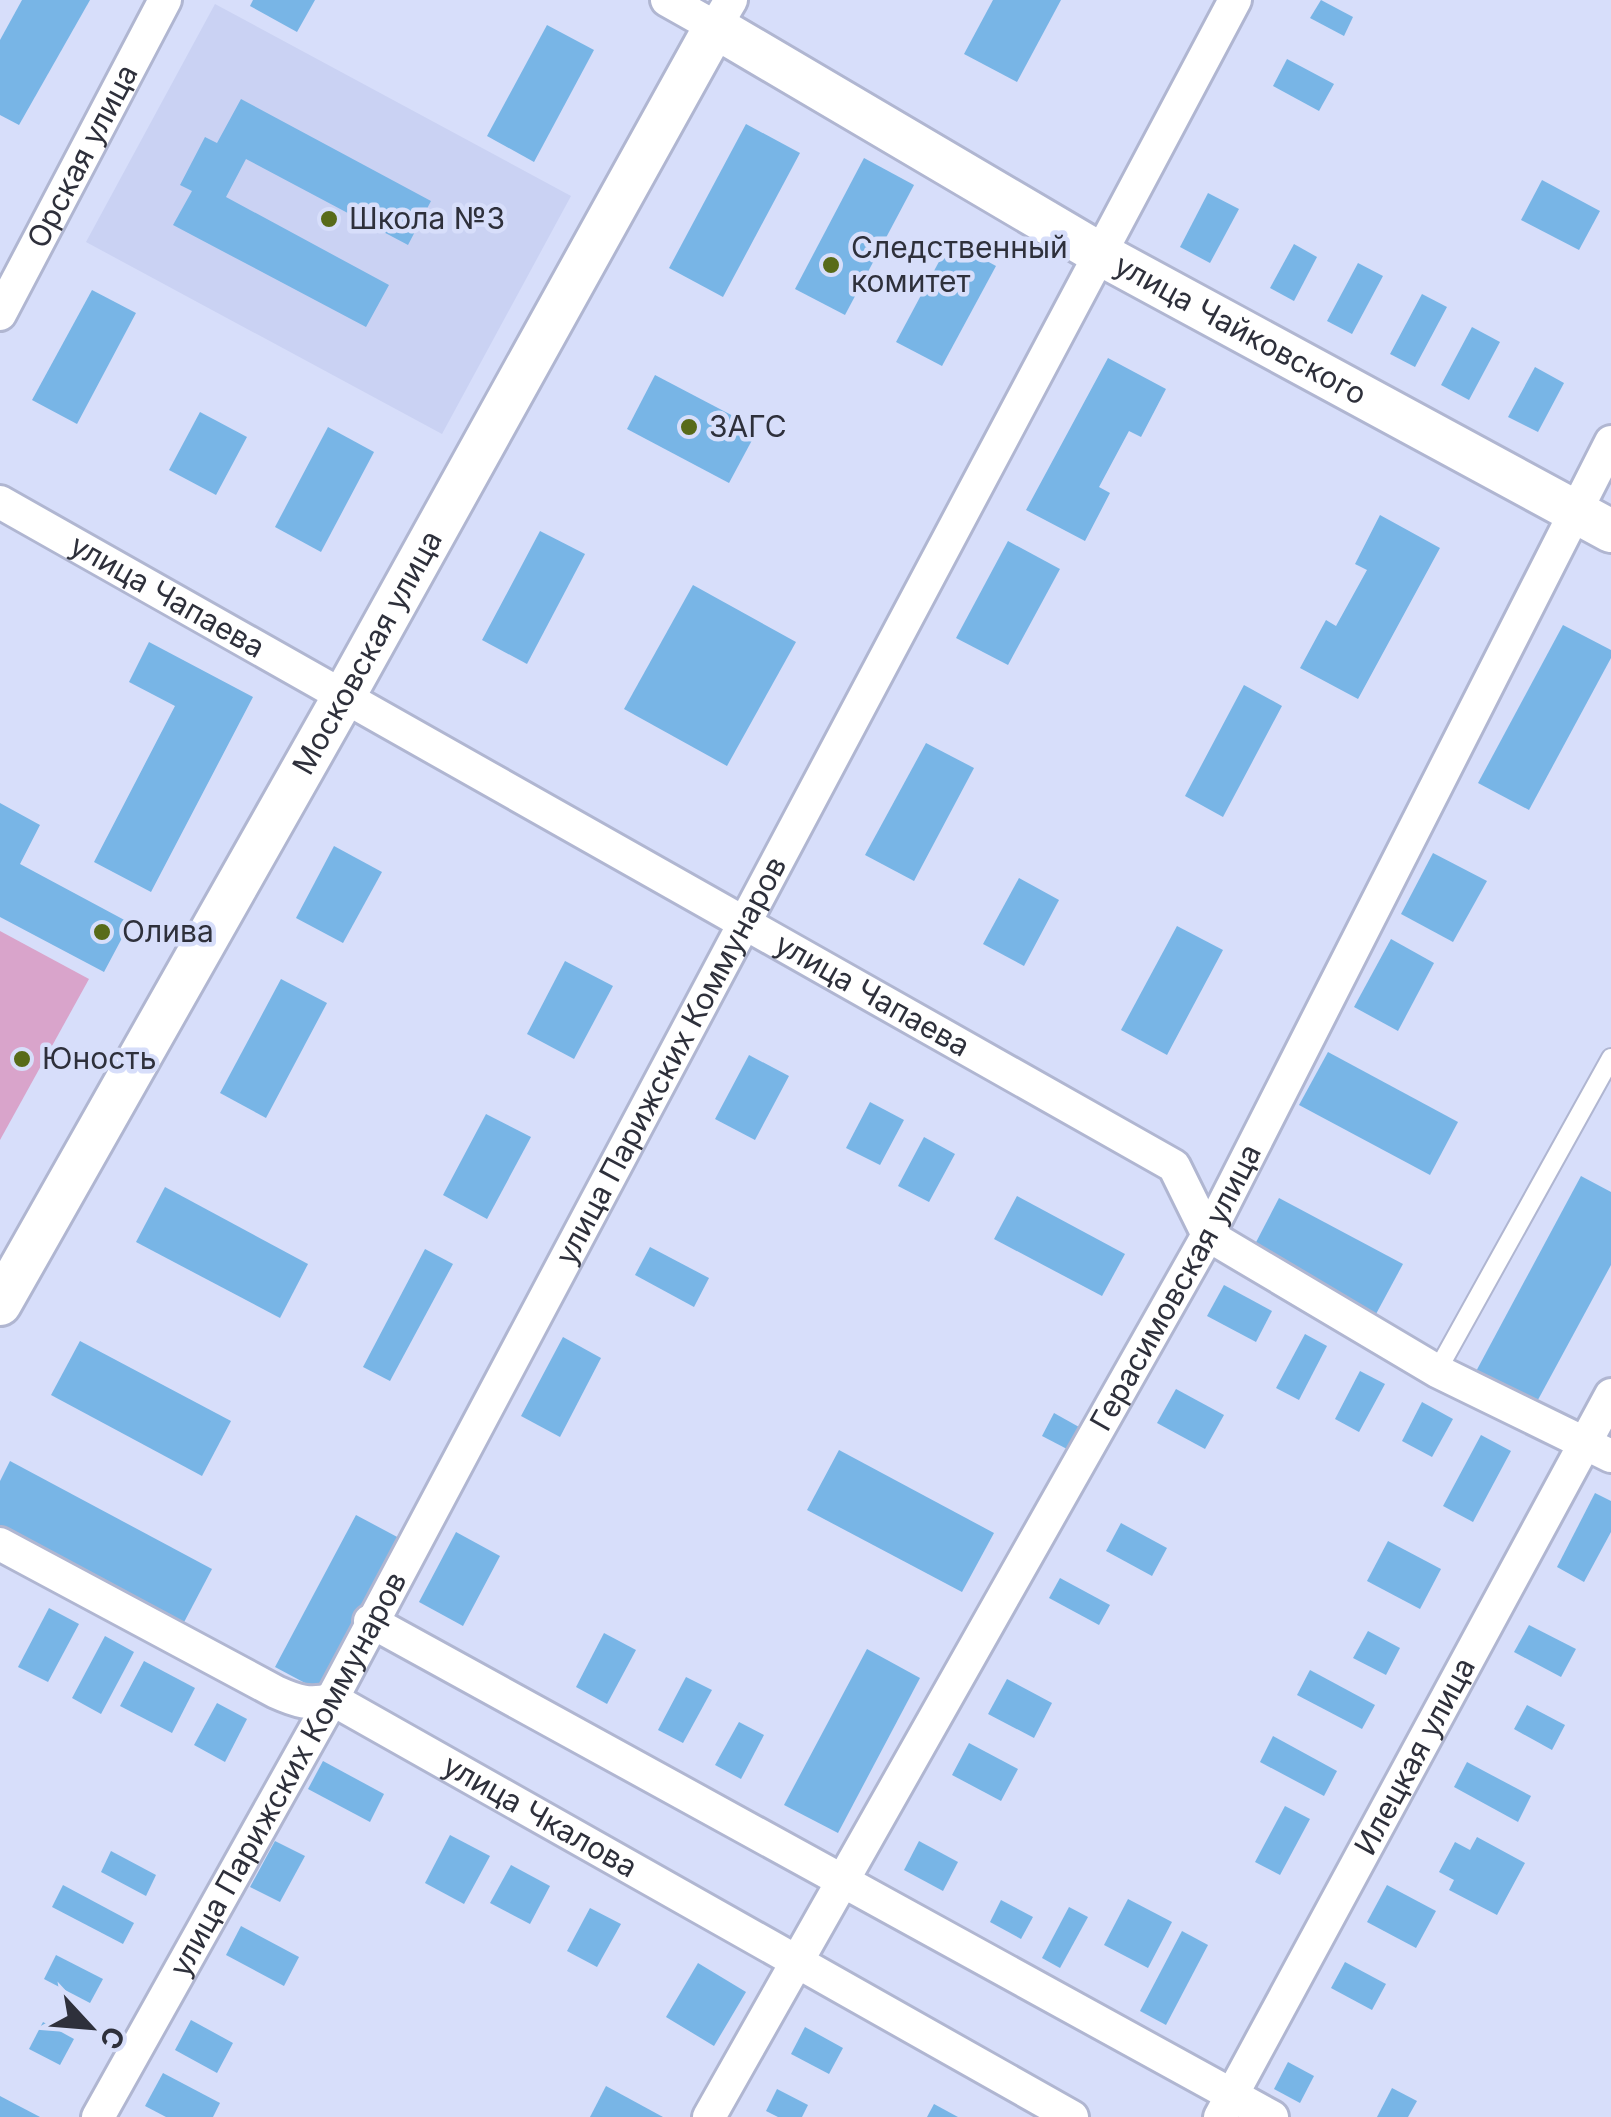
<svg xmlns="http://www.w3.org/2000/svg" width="1611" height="2117" font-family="Inter,sans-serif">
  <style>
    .built { fill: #cad2f3 }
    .green { fill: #d9a4cb }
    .building { fill: #78b5e6 }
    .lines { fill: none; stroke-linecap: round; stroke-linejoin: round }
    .service-casing { stroke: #b0b6d1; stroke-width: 22 }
    .minor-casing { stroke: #b0b6d1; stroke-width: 38 }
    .tertiary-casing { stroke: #b0b6d1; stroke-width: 48 }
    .service { stroke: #fff; stroke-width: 18 }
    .minor { stroke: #fff; stroke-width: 32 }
    .tertiary { stroke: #fff; stroke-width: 42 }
    .poi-dot { fill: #586b19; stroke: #d7defa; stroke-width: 4 }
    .labels { text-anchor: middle; stroke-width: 9; stroke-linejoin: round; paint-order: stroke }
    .street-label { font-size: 30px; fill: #2e303b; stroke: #d7defa }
    .poi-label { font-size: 30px; fill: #2e303b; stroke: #d7defa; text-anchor: start }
  </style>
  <rect width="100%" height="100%" fill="#d7defa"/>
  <path class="built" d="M215,4L571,196L442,434L86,242Z"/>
  <path class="green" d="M0,931L89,979L0,1140Z"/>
  <g class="building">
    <path d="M22,0H90L19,125L0,115V40Z"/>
    <path d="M253,0H315L297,32L250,6Z"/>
    <path d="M993,0H1061L1017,82L964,54Z"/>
    <path d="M1321,0L1353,17L1344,36L1310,18Z"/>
    <path d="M547,25L594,50L534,162L487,136Z"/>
    <path d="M1287,59L1334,84L1319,111L1273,86Z"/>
    <path d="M241,99L431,201L408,245L246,159L226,197L389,285L366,327L173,225L192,191L180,185L205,137L217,143Z"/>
    <path d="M746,124L800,153L723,297L669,268Z"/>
    <path d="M864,158L914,185L845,315L795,289Z"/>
    <path d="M1542,180L1600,211L1579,250L1521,220Z"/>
    <path d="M1208,193L1239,209L1210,263L1180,247Z"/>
    <path d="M950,241L996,266L942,366L896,342Z"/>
    <path d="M1294,244L1317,257L1294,301L1270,288Z"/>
    <path d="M1358,263L1383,276L1352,334L1327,321Z"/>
    <path d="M92,290L136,313L77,424L32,400Z"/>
    <path d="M1422,294L1447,307L1415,367L1390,354Z"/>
    <path d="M1472,327L1500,342L1469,400L1441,385Z"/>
    <path d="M1108,358L1166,389L1141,437L1129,431L1099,487L1110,493L1085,541L1026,510Z"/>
    <path d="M1535,367L1564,383L1538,432L1508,417Z"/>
    <path d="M655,375L758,429L729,483L627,429Z"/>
    <path d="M200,412L247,437L216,495L169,470Z"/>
    <path d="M328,427L374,452L321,552L275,527Z"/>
    <path d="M1380,515L1440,548L1358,699L1300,668L1326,620L1336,626L1367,570L1355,564Z"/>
    <path d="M540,531L585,554L527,664L482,640Z"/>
    <path d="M1008,541L1060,569L1008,665L956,638Z"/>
    <path d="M693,585L796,642L727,766L624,709Z"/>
    <path d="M1563,625L1611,650V658L1529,810L1478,783Z"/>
    <path d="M149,642L253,697L151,892L94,862L175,706L129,682Z"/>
    <path d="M1244,685L1282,706L1223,817L1185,796Z"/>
    <path d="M926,743L974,768L914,881L865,855Z"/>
    <path d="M0,803L40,825L20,864L130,923L104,972L0,917Z"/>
    <path d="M334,846L382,872L343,943L296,918Z"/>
    <path d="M1433,853L1487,881L1453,942L1401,914Z"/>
    <path d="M1019,878L1059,900L1024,966L983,944Z"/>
    <path d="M1177,926L1223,950L1167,1055L1121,1030Z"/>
    <path d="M1391,939L1434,963L1398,1031L1354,1007Z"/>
    <path d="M565,961L613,986L574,1059L527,1034Z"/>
    <path d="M281,979L327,1003L266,1118L220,1093Z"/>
    <path d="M1328,1052L1458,1122L1430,1175L1299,1105Z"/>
    <path d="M749,1055L789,1076L755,1140L715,1119Z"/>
    <path d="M870,1102L904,1120L880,1165L846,1148Z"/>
    <path d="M486,1114L531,1137L487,1219L443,1195Z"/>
    <path d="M924,1137L955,1154L929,1202L898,1186Z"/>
    <path d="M1581,1176L1611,1192V1265L1533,1409L1473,1377Z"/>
    <path d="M165,1187L308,1264L280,1318L136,1242Z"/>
    <path d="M1017,1196L1125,1254L1102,1296L994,1239Z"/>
    <path d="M1279,1198L1403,1264L1376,1314L1253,1248Z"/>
    <path d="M650,1247L709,1278L694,1307L635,1275Z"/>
    <path d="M425,1249L453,1264L390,1381L363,1367Z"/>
    <path d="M1224,1285L1272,1311L1256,1342L1207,1316Z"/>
    <path d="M1305,1334L1327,1346L1299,1400L1276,1388Z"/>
    <path d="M563,1337L601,1358L560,1437L521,1416Z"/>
    <path d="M80,1341L231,1421L202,1476L51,1395Z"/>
    <path d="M1360,1371L1385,1384L1359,1432L1335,1419Z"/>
    <path d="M1176,1389L1224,1415L1205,1449L1157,1423Z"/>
    <path d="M1422,1402L1453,1419L1432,1457L1402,1441Z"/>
    <path d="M1054,1413L1079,1427L1067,1449L1042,1436Z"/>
    <path d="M1481,1435L1511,1451L1473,1522L1443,1506Z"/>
    <path d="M839,1450L994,1533L962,1592L807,1510Z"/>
    <path d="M10,1461L212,1569L182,1626L0,1529V1481Z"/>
    <path d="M1595,1493L1611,1501V1532L1584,1582L1557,1567Z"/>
    <path d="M356,1515L401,1539L320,1691L275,1667Z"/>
    <path d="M1121,1523L1167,1548L1152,1576L1106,1551Z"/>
    <path d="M456,1532L500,1556L463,1626L419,1602Z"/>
    <path d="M1388,1541L1441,1569L1420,1609L1367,1581Z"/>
    <path d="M1060,1578L1110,1605L1099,1625L1049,1598Z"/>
    <path d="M49,1608L79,1624L48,1682L18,1667Z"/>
    <path d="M1529,1625L1576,1649L1561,1677L1514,1652Z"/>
    <path d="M1368,1631L1400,1648L1386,1675L1353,1658Z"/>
    <path d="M604,1633L636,1650L607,1704L576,1687Z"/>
    <path d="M105,1636L134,1652L101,1714L72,1698Z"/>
    <path d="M867,1649L920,1678L838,1833L784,1805Z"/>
    <path d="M144,1661L195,1688L172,1733L120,1706Z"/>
    <path d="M1310,1670L1375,1705L1362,1729L1297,1695Z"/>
    <path d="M686,1677L712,1690L683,1743L658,1730Z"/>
    <path d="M1007,1679L1052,1703L1034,1738L988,1714Z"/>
    <path d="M217,1703L247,1719L225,1762L194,1745Z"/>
    <path d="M1527,1705L1565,1725L1552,1750L1514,1729Z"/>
    <path d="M739,1722L764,1735L741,1779L715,1765Z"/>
    <path d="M1273,1736L1337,1771L1324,1796L1260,1762Z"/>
    <path d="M969,1743L1018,1769L1001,1801L952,1775Z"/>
    <path d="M323,1761L384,1794L370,1822L308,1789Z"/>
    <path d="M1467,1762L1531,1796L1518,1822L1454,1787Z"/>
    <path d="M1285,1806L1310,1819L1280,1875L1255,1862Z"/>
    <path d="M450,1835L490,1856L464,1904L425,1883Z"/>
    <path d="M1477,1837L1525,1863L1497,1915L1449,1890L1454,1880L1439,1872L1455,1842L1470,1850Z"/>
    <path d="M275,1841L305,1856L280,1902L250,1887Z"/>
    <path d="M919,1841L958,1862L943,1891L904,1870Z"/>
    <path d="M111,1851L156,1875L146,1896L101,1872Z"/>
    <path d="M511,1865L550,1886L530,1924L490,1903Z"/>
    <path d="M63,1885L134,1923L123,1944L52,1907Z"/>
    <path d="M1387,1885L1436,1911L1416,1948L1367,1922Z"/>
    <path d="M1128,1899L1172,1922L1148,1968L1104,1945Z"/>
    <path d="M1001,1900L1033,1917L1021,1939L990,1922Z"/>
    <path d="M1069,1907L1088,1917L1060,1968L1042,1958Z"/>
    <path d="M590,1908L621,1924L597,1967L567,1951Z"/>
    <path d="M241,1926L299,1957L284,1986L226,1955Z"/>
    <path d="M1182,1931L1208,1945L1166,2025L1140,2011Z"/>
    <path d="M56,1955L103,1979L90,2003L44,1979Z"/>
    <path d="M1345,1962L1386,1984L1372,2010L1331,1988Z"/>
    <path d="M698,1963L746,1992L714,2046L666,2017Z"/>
    <path d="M191,2020L233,2043L217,2073L175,2050Z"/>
    <path d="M43,2022L74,2039L60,2065L29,2049Z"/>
    <path d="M805,2027L843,2048L829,2074L791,2054Z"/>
    <path d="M1288,2062L1314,2076L1300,2103L1274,2089Z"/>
    <path d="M163,2073L220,2103L213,2117H166L145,2106Z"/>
    <path d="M606,2086L663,2117H590Z"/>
    <path d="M1392,2088L1417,2101L1408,2117H1377Z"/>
    <path d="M777,2089L808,2105L802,2117H778L766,2111Z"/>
    <path d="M0,2096L40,2117H0Z"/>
    <path d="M934,2104L958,2117H927Z"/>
  </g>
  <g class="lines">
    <defs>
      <path id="service" d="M1437,1371L1611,1058"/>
      <g id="minor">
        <path d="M667,0L715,27L731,0"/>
        <path id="s1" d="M0,314L165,0"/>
        <path id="s2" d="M0,502L1174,1166L1208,1235L1437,1371L1611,1456"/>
        <path id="s3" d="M0,1544L276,1692C296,1701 310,1706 332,1699L1072,2117"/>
        <path d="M370,1621L1272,2117"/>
        <path id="s4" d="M98,2117L332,1699L1235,0"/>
        <path id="s5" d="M709,2117L1208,1235L1611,442"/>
        <path id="s6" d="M1220,2117L1611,1395"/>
      </g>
      <g id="tertiary">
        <path id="s7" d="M0,1304L344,696L715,27L1102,255L1611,531"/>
      </g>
    </defs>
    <use href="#service" class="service-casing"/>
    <use href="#minor" class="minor-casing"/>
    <use href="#tertiary" class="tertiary-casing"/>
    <use href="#service" class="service"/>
    <use href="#minor" class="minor"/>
    <use href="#tertiary" class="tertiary"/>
  </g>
  <g class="poi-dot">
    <circle cx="329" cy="219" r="10"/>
    <circle cx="831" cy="265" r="10"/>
    <circle cx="689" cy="427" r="10"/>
    <circle cx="102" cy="932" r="10"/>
    <circle cx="22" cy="1059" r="10"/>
  </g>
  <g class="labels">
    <g class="street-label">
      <text dy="10" stroke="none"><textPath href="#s1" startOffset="178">Орская улица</textPath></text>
      <text dy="10" stroke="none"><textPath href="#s7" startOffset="2070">улица Чайковского</textPath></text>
      <text dy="10" stroke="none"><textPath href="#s2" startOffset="192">улица Чапаева</textPath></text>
      <text dy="10" stroke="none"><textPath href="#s7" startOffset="748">Московская улица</textPath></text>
      <text dy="10" stroke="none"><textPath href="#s2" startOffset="1002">улица Чапаева</textPath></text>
      <text dy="10" stroke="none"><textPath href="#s4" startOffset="1202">улица Парижских Коммунаров</textPath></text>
      <text dy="10" stroke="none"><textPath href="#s5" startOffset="952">Герасимовская улица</textPath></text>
      <text dy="10" stroke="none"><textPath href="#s6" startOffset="410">Илецкая улица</textPath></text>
      <text dy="10" stroke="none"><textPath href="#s4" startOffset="392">улица Парижских Коммунаров</textPath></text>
      <text dy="10" stroke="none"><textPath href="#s3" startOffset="610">улица Чкалова</textPath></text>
    </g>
    <g class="poi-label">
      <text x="349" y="229">Школа №3</text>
      <text x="851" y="258">Следственный<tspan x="851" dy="34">комитет</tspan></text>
      <text x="709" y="437">ЗАГС</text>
      <text x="122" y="942">Олива</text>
      <text x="42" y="1069">Юность</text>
    </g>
  </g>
  <g transform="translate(90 2027) rotate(116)" stroke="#d7defa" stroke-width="8" paint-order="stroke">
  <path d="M0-8L18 38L0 25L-18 38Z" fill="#2e303b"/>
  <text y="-15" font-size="28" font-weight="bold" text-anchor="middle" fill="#2e303b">С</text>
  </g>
</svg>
